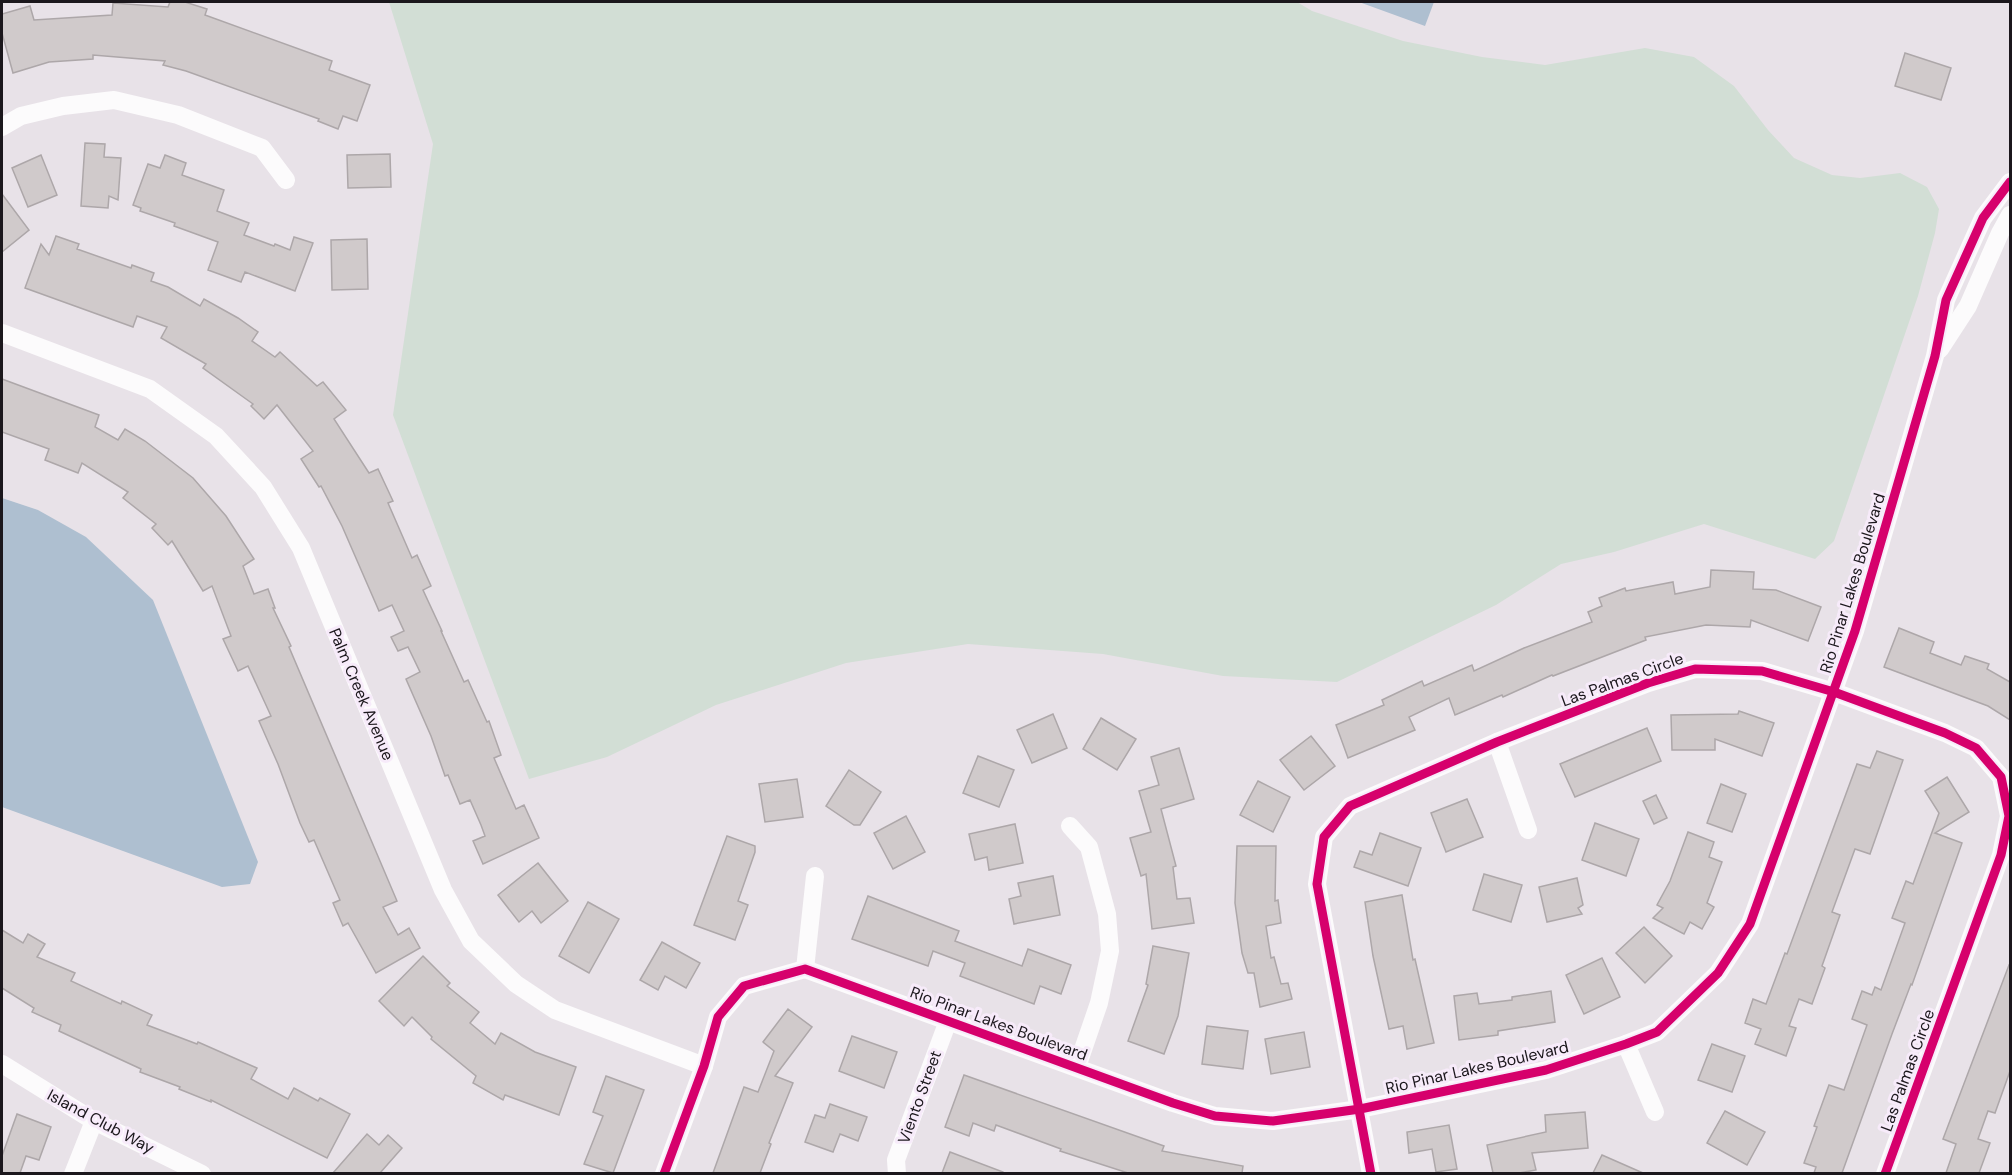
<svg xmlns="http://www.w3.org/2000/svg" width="2012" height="1175" font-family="'DM Sans',sans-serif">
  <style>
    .green { fill: #d2ded5 }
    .water { fill: #aebfd0 }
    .building { fill: #d0cacb; stroke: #ada7a9; stroke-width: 1.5 }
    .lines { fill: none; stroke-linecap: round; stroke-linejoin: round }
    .minor { stroke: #fcfbfc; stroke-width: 18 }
    .cycleway-casing { stroke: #f7ebfa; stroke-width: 13 }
    .cycleway { stroke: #d6006c; stroke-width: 9 }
    .labels { text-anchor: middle; stroke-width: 6; stroke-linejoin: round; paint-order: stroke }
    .street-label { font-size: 16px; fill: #1b171c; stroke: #f7ebfa }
  </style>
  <rect width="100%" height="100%" fill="#e8e2e8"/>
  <path class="green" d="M389,2H1297L1312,11L1403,41L1482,57L1545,65L1645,48L1694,57L1734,86L1768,130L1794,158L1832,175L1860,178L1900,173L1927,187L1939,209L1935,233L1918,296L1834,541L1815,559L1704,524L1614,552L1561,564L1496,605L1337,682L1223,676L1103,654L968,644L846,663L716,705L607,757L529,779L393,415L433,144Z"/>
  <g class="water">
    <path d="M1359,2H1434L1425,26Z"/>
    <path d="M2,498L38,510L86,537L153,600L258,862L250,884L222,887L2,807Z"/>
  </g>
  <g class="building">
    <path d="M170,2H185L207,9L205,15L332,61L329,70L370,85L357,121L343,116L338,129L318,121L319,119L186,71L163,65L165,61L93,55V59L49,62L13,73L2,33V14L30,6L34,20L112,15L113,3L168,7Z"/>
    <path d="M1905,53L1951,68L1941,100L1895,86Z"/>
    <path d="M85,143L105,144L104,157L121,158L118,200L109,196L108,208L81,206Z"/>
    <path d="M390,154L391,187L348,188L347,155Z"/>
    <path d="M41,155L57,195L28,207L12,168Z"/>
    <path d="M165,155L186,163L182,175L224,190L217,211L249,223L244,235L274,246L275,244L290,250L294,237L313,243L295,291L245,272L241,282L208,270L218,242L174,226L175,223L140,211L141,208L133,205L148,164L160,168Z"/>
    <path d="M2,194L29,230L2,252Z"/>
    <path d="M56,236L79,244L77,249L131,268L132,265L154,273L151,281L168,287L200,306L204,299L238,318L258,332L252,341L275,357L280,352L317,386L323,382L346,410L334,419L369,473L378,469L393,501L388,503L412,558L417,555L431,586L423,590L442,631H441L464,682L468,680L487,722L489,721L501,755L494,758L516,809L524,805L539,838L483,864L473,841L485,836L481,825L470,800L460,804L448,775L445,776L431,736L406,679L420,672L408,647L398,651L391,637L404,631L392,605L379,611L342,526L321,486L319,487L301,459L313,451L277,405L264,419L251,406L253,404L203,368L206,364L161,338L167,327L137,316L133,327L25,288L41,244L49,255Z"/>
    <path d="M367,239L368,289L332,290L331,240Z"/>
    <path d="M2,379L99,415L95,427L118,440L125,429L145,441L193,478L226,516L254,559L243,566L254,594L268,589L275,608H273L291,646L289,647L397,901L383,907L398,935L409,928L420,948L376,973L348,923L343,926L333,903L340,900L314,840L309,842L300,823L278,764L259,721L271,716L248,666L238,671L223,639L231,636L212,586L203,591L172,541L168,545L152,528L156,524L123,498L128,492L82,463L78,473L45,460L49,449L2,432Z"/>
    <path d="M1711,570L1754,572L1753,589L1776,590L1821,607L1808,641L1751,620L1750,627L1706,625L1645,637L1646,640L1553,676L1552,675L1503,697L1502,695L1455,715L1449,698L1409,717L1415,730L1348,758L1336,725L1384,705L1382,700L1422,681L1424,686L1472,665L1474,671L1524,648L1592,622L1588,612L1602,606L1599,598L1625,588L1626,591L1673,582L1675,594L1710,587Z"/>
    <path d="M1899,628L1934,642L1930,653L1961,665L1965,656L1989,664L1987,669L2010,682V720L1988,706L1884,667Z"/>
    <path d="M1739,711L1774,723L1762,756L1715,739V750H1672L1671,715L1738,714Z"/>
    <path d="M1053,714L1067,748L1032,763L1017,730Z"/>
    <path d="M1101,718L1136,739L1117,770L1083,749Z"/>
    <path d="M1647,728L1661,761L1575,797L1560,764Z"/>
    <path d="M1311,736L1335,766L1304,790L1280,760Z"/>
    <path d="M1179,748L1194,799L1161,809L1176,866L1173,867L1177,899L1190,898L1194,923L1152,929L1146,874L1141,876L1130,838L1151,832L1139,791L1159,785L1151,757Z"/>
    <path d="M1877,751L1903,760L1870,854L1855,849L1832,912L1840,915L1822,966L1825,968L1812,1004L1799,999L1789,1026L1796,1028L1786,1056L1755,1044L1761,1029L1745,1023L1753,999L1766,1004L1785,953L1787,954L1857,764L1870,768Z"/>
    <path d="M978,756L1014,770L999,807L963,793Z"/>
    <path d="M849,770L881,792L860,825H854L826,806Z"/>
    <path d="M1947,777L1969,812L1935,833L1962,843L1912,985L1911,984L1892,1034L1842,1173H1814L1816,1167L1804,1163L1817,1127L1814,1126L1829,1085L1844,1090L1867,1025L1852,1019L1862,991L1872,995L1875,987L1881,990L1905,923L1892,918L1906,881L1913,884L1939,813L1925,791Z"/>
    <path d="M797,779L803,817L765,822L759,784Z"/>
    <path d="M1258,781L1290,797L1273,832L1240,815Z"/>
    <path d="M1721,784L1746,794L1732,832L1707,823Z"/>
    <path d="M1656,795L1667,818L1654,824L1643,801Z"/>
    <path d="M1467,799L1483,837L1446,852L1431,813Z"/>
    <path d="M906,816L925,852L893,869L874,833Z"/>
    <path d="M1595,823L1639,839L1626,876L1582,860Z"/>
    <path d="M1015,824L1023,863L989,870L987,857L975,860L969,834Z"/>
    <path d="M1688,832L1714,842L1709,857L1722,862L1707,903L1714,907L1702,929L1690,922L1684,934L1653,918L1663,908L1657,905L1670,881Z"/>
    <path d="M1380,833L1421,848L1408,886L1354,867L1360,851L1372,855Z"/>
    <path d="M727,836L755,846V852L738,901L748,905L735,940L694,925Z"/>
    <path d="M1237,846H1276L1275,901L1278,900L1281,923L1266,926L1271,958L1274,957L1281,984L1288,983L1292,999L1260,1007L1254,973H1248L1242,953L1235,903Z"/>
    <path d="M538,863L568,901L541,923L532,911L519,922L498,895Z"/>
    <path d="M1484,874L1522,885L1511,922L1473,910Z"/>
    <path d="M1053,876L1060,915L1014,924L1009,899L1021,896L1018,883Z"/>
    <path d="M1577,878L1583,905L1578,908L1582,914L1547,922L1539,887Z"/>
    <path d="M1402,895L1413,960L1415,959L1434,1043L1407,1049L1403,1026L1389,1029L1373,956L1365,902Z"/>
    <path d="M868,896L959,931L955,941L1022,966L1028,949L1071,965L1061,994L1040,986L1034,1004L960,976L965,963L933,951L928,966L852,939Z"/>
    <path d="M588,902L619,919L589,973L559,956Z"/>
    <path d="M1644,927L1672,956L1645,983L1616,953Z"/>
    <path d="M2,930L23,943L28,934L45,944L37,957L75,973L71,981L121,1004L122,1001L152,1015L147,1025L197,1044L198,1042L257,1068L251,1079L288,1099L294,1088L318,1101L320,1098L350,1114L327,1158L211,1100V1102L179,1089L180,1087L140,1072L141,1069L59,1031L61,1025L32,1012L34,1008L2,988Z"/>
    <path d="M662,942L700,963L686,988L665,976L658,990L640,980Z"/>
    <path d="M1153,946L1189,953L1178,1016L1164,1054L1128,1041L1148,985L1146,984Z"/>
    <path d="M423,956L450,983L447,986L479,1012L470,1023L495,1044L501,1033L535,1052L576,1067L559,1115L505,1095L503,1100L473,1083L476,1076L431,1039L432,1037L412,1017L404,1026L379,1001Z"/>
    <path d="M1602,958L1620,997L1584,1014L1566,975Z"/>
    <path d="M2009,965L2010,966V1071L1995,1113L1988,1111L1978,1139L1990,1143L1979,1173H1946L1956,1144L1943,1139Z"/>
    <path d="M1551,991L1555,1022L1498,1031V1035L1459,1040L1454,996L1477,993L1479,1004L1512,1000V997Z"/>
    <path d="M788,1009L812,1027L775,1076L793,1083L769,1143L771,1144L760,1173H713L744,1087L758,1092L774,1051L763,1042Z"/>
    <path d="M1207,1026L1248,1031L1243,1069L1202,1064Z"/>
    <path d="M1304,1032L1310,1067L1271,1074L1265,1039Z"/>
    <path d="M852,1036L897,1052L884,1088L839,1071Z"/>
    <path d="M1712,1044L1745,1056L1732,1092L1698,1080Z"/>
    <path d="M964,1075L1164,1146L1162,1151L1243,1166L1242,1173H1128L1060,1151L1061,1149L996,1125L994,1131L973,1123L969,1136L945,1127Z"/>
    <path d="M606,1076L644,1090L613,1173L584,1164L603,1116L593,1112Z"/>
    <path d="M830,1104L867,1117L858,1141L840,1134L833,1152L805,1142L815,1115L825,1118Z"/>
    <path d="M1725,1111L1765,1132L1747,1165L1707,1143Z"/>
    <path d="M1585,1112L1588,1148L1532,1153L1536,1170L1519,1173H1493L1487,1145L1546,1132L1545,1115Z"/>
    <path d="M17,1114L51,1127L39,1160L26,1156L20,1173H2V1156Z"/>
    <path d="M1449,1125L1457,1169L1436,1172L1432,1149L1409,1153L1407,1132Z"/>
    <path d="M367,1134L379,1145L388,1135L402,1148L380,1173H333Z"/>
    <path d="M950,1152L1003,1172V1173H942Z"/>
    <path d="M1602,1155L1643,1173H1593Z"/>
  </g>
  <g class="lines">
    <g class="minor">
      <path d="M2,127L21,116L63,106L114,100L178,115L262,148L286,180"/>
      <path d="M2,333L150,389L216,436L263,487L301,548L443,890L471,941L516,984L555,1010L704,1066"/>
      <path d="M1940,349L1968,306L2000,233L2010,215"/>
      <path d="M1497,742L1528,830"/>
      <path d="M1070,826L1089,847L1107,914L1110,951L1099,1003L1077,1067"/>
      <path d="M805,969L815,876"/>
      <path d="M1626,1044L1655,1112"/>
      <path d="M2,1064L94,1121L202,1174"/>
      <path d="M73,1174L94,1121"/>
      <path d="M664,1174L704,1066L718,1017L744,986L805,969L1173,1103L1215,1116L1273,1121L1360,1109L1546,1070L1626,1044L1657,1032L1718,973L1750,924L1855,631L1935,356L1946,300L1983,218L2010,182"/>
      <path d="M897,1174L896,1160L948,1021"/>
      <path d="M1371,1174L1317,884L1324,837L1350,806L1497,742L1648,683L1695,669L1762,671L1834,692L1945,733L1976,748L2001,777L2009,816L2001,855L1885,1174"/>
    </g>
    <defs>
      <g id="cycleway">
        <path d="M664,1174L704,1066L718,1017L744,986L805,969L1173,1103L1215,1116L1273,1121L1360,1109L1546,1070L1626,1044L1657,1032L1718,973L1750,924L1855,631L1935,356L1946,300L1983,218L2010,182"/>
        <path d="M1371,1174L1317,884L1324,837L1350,806L1497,742L1648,683L1695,669L1762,671L1834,692L1945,733L1976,748L2001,777L2009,816L2001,855L1885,1174"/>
      </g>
    </defs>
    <use href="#cycleway" class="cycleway-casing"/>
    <use href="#cycleway" class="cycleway"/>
  </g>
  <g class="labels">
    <g class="street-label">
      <text transform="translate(1852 583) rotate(-73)" y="6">Rio Pinar Lakes Boulevard</text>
      <text transform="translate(1622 679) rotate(-20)" y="6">Las Palmas Circle</text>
      <text transform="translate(362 694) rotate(67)" y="6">Palm Creek Avenue</text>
      <text transform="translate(999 1023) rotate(20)" y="6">Rio Pinar Lakes Boulevard</text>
      <text transform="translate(1477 1067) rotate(-13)" y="6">Rio Pinar Lakes Boulevard</text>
      <text transform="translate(1907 1070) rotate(-70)" y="6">Las Palmas Circle</text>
      <text transform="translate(919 1097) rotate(-70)" y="6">Viento Street</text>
      <text transform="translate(101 1121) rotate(28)" y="6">Island Club Way</text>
    </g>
  </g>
  <rect width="2012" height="1175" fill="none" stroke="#1b171c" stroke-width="6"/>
</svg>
